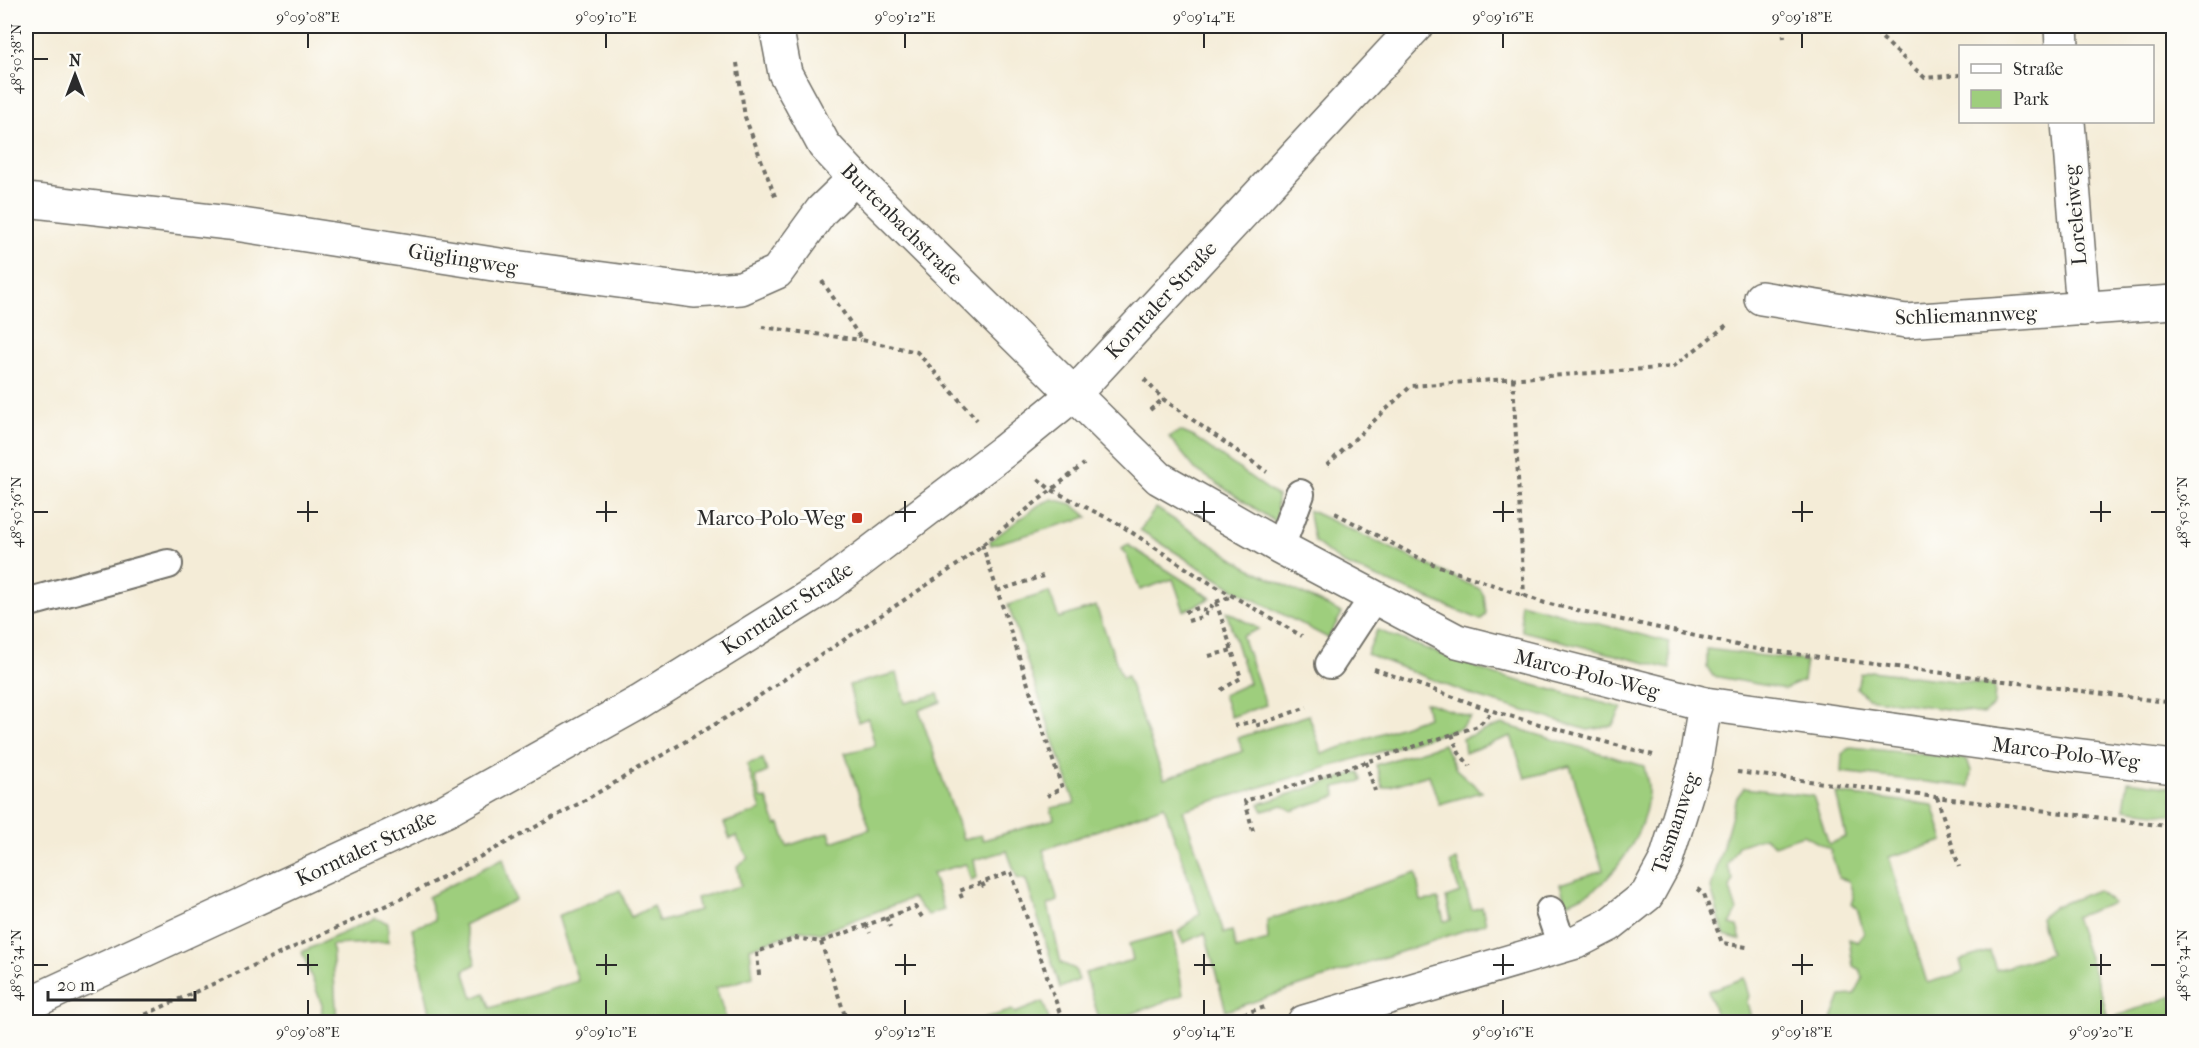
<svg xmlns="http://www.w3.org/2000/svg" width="2199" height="1048" font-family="'IM FELL French Canon',serif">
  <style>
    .green { fill: #9ece7d; stroke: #647c54; stroke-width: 1.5 }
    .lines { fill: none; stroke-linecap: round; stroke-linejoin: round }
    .service-casing { stroke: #716f67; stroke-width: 32 }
    .minor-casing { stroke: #716f67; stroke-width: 36 }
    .tertiary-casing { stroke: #716f67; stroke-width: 36 }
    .path { stroke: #716f67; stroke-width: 4; stroke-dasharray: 4.5 4.5; stroke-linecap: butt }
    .service { stroke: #fff; stroke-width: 28 }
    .minor { stroke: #fff; stroke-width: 33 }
    .tertiary { stroke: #fff; stroke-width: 33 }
    .ticks { fill: none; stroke: #2b2b2b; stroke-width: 2 }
    .poi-dot { fill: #c8321e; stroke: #fdfcf7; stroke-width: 2 }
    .labels { text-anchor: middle; stroke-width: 6; stroke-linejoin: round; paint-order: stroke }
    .street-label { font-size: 21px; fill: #2b2b2b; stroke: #fdfcf7 }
    .poi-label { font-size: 21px; fill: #2b2b2b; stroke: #fdfcf7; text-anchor: end }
    .neatline { fill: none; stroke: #2b2b2b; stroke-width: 2 }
    .ticks-label { font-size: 15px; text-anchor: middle; fill: #2b2b2b }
  </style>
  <rect width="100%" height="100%" fill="#fdfcf7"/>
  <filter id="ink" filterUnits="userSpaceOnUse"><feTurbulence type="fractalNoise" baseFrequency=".0167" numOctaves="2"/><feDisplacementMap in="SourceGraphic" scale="12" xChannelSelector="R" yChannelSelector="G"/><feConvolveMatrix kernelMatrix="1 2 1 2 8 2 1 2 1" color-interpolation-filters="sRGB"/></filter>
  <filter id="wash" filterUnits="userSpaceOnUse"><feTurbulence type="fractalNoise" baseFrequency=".008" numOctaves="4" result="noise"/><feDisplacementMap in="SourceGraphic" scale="24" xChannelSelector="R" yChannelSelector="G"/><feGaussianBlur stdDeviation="1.35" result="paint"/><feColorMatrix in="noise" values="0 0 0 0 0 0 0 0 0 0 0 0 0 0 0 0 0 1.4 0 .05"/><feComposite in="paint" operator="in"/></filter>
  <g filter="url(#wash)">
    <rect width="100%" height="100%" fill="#f4ecd7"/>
    <g class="green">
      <path d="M1180,431L1194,437L1277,496V523L1195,469L1169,437Z"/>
      <path d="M1052,499L1072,504L1088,517L991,545L990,541L1039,505Z"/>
      <path d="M1156,508L1245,566L1342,613L1328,638L1232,588L1140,530Z"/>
      <path d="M1308,510L1480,589L1484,596L1486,613L1481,620L1342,563L1314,541Z"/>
      <path d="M1128,545L1211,598L1184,611L1173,579L1140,590L1126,554L1122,549Z"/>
      <path d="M1049,592L1059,618L1096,606L1122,678L1127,676L1164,779L1243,751L1238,738L1309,715L1322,754L1428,717L1425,702L1471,717L1460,728L1183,810L1224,933L1232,931L1236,949L1268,940L1267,920L1416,873L1421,901L1438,899L1444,921L1451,920L1446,898L1460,893L1450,863L1457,860L1472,910L1482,907L1486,923L1226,1011L1205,933L1183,943L1178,932L1200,913L1164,806L1043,850L1058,901L1048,905L1061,963L1075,969L1079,980L1060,988L1026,880L1017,878L1007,851L974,860L977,877L971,880L966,864L932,873L944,910L928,915L912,898L820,933L801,930L750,948L753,977L716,988L727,1022H432L412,928L435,920L428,897L503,858L515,900L464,925L476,964L464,970L473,998L485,993L490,1008L578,981L558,916L620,890L631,917L653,906L659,922L699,910L696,898L741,886L737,866L748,858L736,836L730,839L724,823L761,810L747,764L763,759L767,772L755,777L761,798L767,799L776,825L780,824L787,846L829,832L832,842L870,829L845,753L875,746L868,718L858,722L849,685L897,673L905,703L938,694L941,702L919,710L963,839L981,835L983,840L1054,819L1051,808L1075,803L1008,605Z"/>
      <path d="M1520,603L1669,642L1670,669L1522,631Z"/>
      <path d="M1226,611L1259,629L1242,636L1266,705L1231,717L1223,695L1249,683Z"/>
      <path d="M1377,630L1496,675L1622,708L1612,726L1588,730L1474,696L1367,654Z"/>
      <path d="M1707,649L1806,661L1803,681L1785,689L1713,676L1707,667Z"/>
      <path d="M1871,671L1995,686L1994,705L1983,714L1867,698L1857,688L1860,674Z"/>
      <path d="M1502,724L1644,766C1645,772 1647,779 1648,784C1650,822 1624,866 1595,889C1587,895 1575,899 1566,904L1560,884L1603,870L1570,766L1525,778L1511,736L1465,753L1463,738Z"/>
      <path d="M1444,744L1456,769L1482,792L1439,804L1429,775L1383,788L1376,765Z"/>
      <path d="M1851,747L1967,759L1971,771L1969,787L1841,772L1842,754Z"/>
      <path d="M1359,772L1362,781L1335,787L1336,796L1292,811L1283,805L1263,811L1259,804Z"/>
      <path d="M2128,781L2173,787V815L2124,809Z"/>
      <path d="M1744,788L1813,796L1829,844L1846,837L1836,793L1933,805L1944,841L1889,857L1927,983L1963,972L1960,960L1990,951L1996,970L2050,954L2040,918L2054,907L2097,890L2113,903L2075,917L2102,995L2108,1019L2173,996V1022H1831L1841,996L1854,995L1863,978L1860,970L1853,966L1849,939L1858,942L1864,933L1857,908L1852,903L1854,899L1849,881L1839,878L1830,849L1803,835L1774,845L1764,837L1738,846L1727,865L1733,879L1730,889L1737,911L1730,924L1737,926L1741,940L1724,935L1711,888L1737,797Z"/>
      <path d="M375,918L388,923V942L332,945L337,1022H321L322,1005L302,952Z"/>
      <path d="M1173,932L1183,995L1109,1022H1100L1085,973L1133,960L1129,944Z"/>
      <path d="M1744,978L1749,996L1747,1002L1752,1022H1718L1708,991Z"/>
      <path d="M1043,1002L1050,1022H974L1012,1010L1015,1013Z"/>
    </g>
  </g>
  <g filter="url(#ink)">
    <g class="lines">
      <defs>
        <g id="service">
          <path d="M1280,547L1300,494"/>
          <path d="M26,603L168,564"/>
          <path d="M1330,664L1374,597"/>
          <path d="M1550,911L1562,946"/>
        </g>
        <g id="minor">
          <path d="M776,26L785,73L824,145L855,178L1159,478L1280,547L1457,641L1705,704L2066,754L2174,767"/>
          <path d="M2061,26L2062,46"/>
          <path d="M2068,122L2083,309"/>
          <path d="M26,200L229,223L506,266L694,291L741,288L777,272L822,210L855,178"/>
          <path d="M1761,298L1906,321L2174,302"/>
          <path d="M1304,1022L1576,942L1609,925L1647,895L1666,860L1695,766L1705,704"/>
        </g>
        <path id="tertiary" d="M26,1005L445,811L640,702L828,585L1004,451L1074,394L1416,26"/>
      </defs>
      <use href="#service" class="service-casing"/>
      <use href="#minor" class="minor-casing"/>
      <use href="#tertiary" class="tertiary-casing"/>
      <g class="path">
        <path d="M1783,26L1784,38"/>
        <path d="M1869,26L1925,78L1960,75"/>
        <path d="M737,63L745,117L776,199"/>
        <path d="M822,281L862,340L917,352L977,420"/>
        <path d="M762,327L861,340"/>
        <path d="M1513,378L1524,596"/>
        <path d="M1144,379L1163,399L1267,472"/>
        <path d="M1150,410L1163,399"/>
        <path d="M1327,465L1411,386L1673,367L1728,324"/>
        <path d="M1038,479L1050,489L1119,524L1198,576L1302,636"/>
        <path d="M1335,513L1427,562L1545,603L1750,648L2174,703"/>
        <path d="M982,544L1062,788L1047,796"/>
        <path d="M997,591L1043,576"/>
        <path d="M1216,602L1241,678L1221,690"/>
        <path d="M1185,612L1198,608L1207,611L1216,602L1232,596"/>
        <path d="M1188,621L1205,616L1207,611"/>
        <path d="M1209,656L1232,650"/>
        <path d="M1374,669L1502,714L1653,755"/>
        <path d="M1234,726L1254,721L1255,726L1307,707"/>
        <path d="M1452,734L1459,753L1470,766"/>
        <path d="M1366,762L1375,791"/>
        <path d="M1737,772L2174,827"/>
        <path d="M1937,797L1959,867"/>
        <path d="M1253,831L1245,801L1478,726L1493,711"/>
        <path d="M982,883L985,889"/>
        <path d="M1697,889L1704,894L1722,943L1747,947"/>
        <path d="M962,898L959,891L1011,872L1063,1022"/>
        <path d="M886,917L890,927"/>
        <path d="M866,924L870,933"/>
        <path d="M821,942L847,1022"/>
        <path d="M759,975L757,952L796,938L821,942L915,907L922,917"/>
        <path d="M129,1022L409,895L580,803L729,716L957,565L1084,464"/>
        <path d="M1217,1022L1265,1007"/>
      </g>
      <use href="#service" class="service"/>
      <use href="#minor" class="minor"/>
      <use href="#tertiary" class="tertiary"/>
    </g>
  </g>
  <path class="ticks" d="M308,33V48M606,33V48M905,33V48M1204,33V48M1503,33V48M1802,33V48M33,59H48M308,501V522M606,501V522M905,501V522M1204,501V522M1503,501V522M1802,501V522M2101,501V522M33,512H48M297,512H318M596,512H617M895,512H916M1194,512H1215M1493,512H1514M1792,512H1813M2090,512H2111M2151,512H2166M308,954V975M606,954V975M905,954V975M1204,954V975M1503,954V975M1802,954V975M2101,954V975M33,965H48M297,965H318M596,965H617M895,965H916M1194,965H1215M1493,965H1514M1792,965H1813M2090,965H2111M2151,965H2166M308,1000V1015M606,1000V1015M905,1000V1015M1204,1000V1015M1503,1000V1015M1802,1000V1015M2101,1000V1015"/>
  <rect class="poi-dot" x="851" y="512" width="12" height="12" rx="3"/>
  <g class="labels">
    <g class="street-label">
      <text transform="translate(2075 215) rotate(-95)" y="7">Loreleiweg</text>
      <text transform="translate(902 224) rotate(45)" y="7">Burtenbachstraße</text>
      <text transform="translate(463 259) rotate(9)" y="7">Güglingweg</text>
      <text transform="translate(1161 300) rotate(-47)" y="7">Korntaler Straße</text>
      <text transform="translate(1966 315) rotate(-2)" y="7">Schliemannweg</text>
      <text transform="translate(787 608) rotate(-33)" y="7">Korntaler Straße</text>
      <text transform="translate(1587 674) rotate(14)" y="7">Marco-Polo-Weg</text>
      <text transform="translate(2066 753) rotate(7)" y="7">Marco-Polo-Weg</text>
      <text transform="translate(1675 823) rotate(-71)" y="7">Tasmanweg</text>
      <text transform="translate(366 848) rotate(-25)" y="7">Korntaler Straße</text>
    </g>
    <g class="poi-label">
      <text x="845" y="525">Marco-Polo-Weg</text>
    </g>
  </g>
  <rect width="2199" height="1048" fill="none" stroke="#fdfcf7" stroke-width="66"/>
  <rect x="1959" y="45" width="195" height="78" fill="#fdfcf7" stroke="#a9a8a5" stroke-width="1.5"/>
  <rect x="1971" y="64" width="30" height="9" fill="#ffffff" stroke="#a9a8a5" stroke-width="1.5"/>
  <text x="2013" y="75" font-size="18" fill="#2b2b2b">Straße</text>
  <rect x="1971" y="90" width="30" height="18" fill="#9ece7d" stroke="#a9a8a5" stroke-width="1.5"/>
  <text x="2013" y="105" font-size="18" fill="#2b2b2b">Park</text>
  <g transform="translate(75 75)" stroke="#fdfcf7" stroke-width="4.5" paint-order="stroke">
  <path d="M0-4.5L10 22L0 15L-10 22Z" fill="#2b2b2b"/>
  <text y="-9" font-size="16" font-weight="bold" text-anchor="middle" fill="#2b2b2b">N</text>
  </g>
  <path d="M48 991v9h147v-9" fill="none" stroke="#2b2b2b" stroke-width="3"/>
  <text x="57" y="991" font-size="18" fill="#2b2b2b" stroke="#fdfcf7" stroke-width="4.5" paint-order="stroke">20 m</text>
  <rect x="33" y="33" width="2133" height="982" class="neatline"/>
  <g class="ticks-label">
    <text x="308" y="22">9°09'08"E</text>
    <text x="606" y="22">9°09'10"E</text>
    <text x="905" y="22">9°09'12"E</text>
    <text x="1204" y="22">9°09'14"E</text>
    <text x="1503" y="22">9°09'16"E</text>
    <text x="1802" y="22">9°09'18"E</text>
    <text transform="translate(16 59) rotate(-90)" y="5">48°50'38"N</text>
    <text transform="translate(16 512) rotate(-90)" y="5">48°50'36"N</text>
    <text transform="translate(2182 512) rotate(-90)" y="5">48°50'36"N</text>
    <text transform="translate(16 965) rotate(-90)" y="5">48°50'34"N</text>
    <text transform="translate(2182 965) rotate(-90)" y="5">48°50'34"N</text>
    <text x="308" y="1037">9°09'08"E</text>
    <text x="606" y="1037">9°09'10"E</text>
    <text x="905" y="1037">9°09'12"E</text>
    <text x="1204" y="1037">9°09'14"E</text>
    <text x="1503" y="1037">9°09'16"E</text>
    <text x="1802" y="1037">9°09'18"E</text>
    <text x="2101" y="1037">9°09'20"E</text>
  </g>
</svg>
